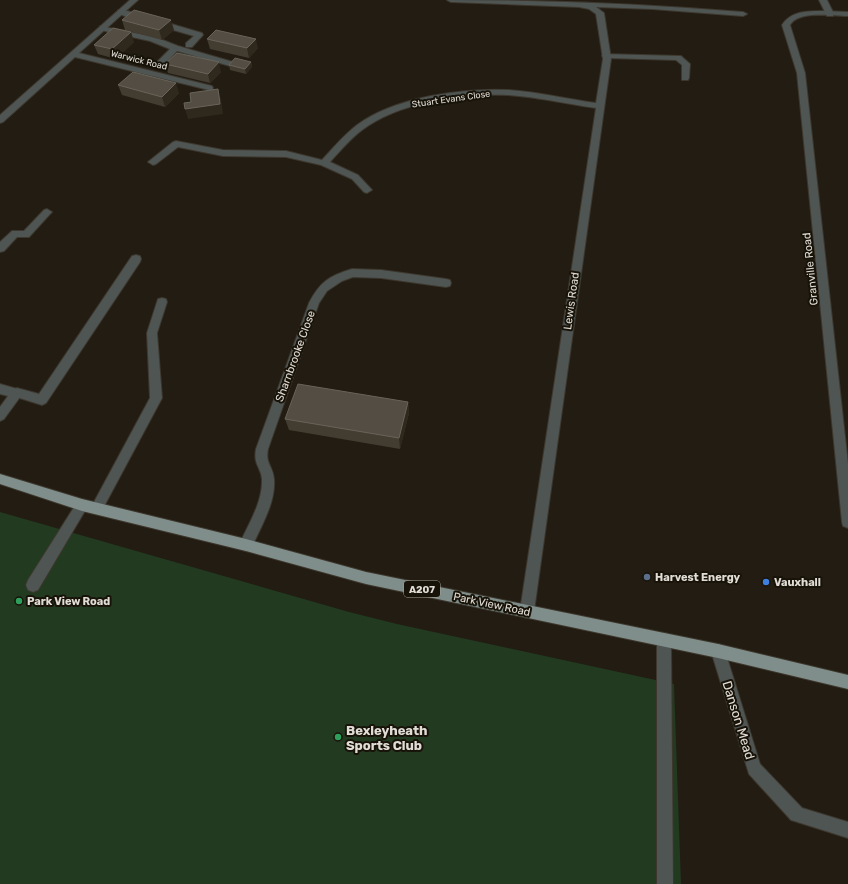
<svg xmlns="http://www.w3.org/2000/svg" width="848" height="884" font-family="Rubik,sans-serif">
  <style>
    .green { fill: #223a20 }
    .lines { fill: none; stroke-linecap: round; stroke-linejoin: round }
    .lane-casing { stroke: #3d372d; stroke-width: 2 }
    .street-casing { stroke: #3d372d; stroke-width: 2 }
    .primary-casing { stroke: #3d372d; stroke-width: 2 }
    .lane { fill: #4e5553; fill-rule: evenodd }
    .street { fill: #4e5553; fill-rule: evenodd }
    .primary { fill: #7f8e8a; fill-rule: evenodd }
    .wall { fill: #423c31 }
    .shaded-wall { fill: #2e281d }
    .building { fill: #534d43; stroke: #69645a }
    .service-dot { fill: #5c6f8a; stroke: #181309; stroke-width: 1.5 }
    .shop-dot { fill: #3f7fe0; stroke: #181309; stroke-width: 1.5 }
    .leisure-dot { fill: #2e9e5b; stroke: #181309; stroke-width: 1.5 }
    .labels { text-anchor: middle; stroke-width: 4; stroke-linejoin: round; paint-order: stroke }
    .far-street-label { font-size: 9px; fill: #e1ddd6; stroke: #181309 }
    .shield { fill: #181309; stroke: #a5a098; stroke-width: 1 }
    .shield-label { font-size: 10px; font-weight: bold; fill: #e1ddd6 }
    .street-label { font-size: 11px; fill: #e1ddd6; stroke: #181309 }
    .poi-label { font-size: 11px; font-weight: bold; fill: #e1ddd6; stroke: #181309; text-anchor: start }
    .near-street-label { font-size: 13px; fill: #e1ddd6; stroke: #181309 }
    .near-poi-label { font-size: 13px; font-weight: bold; fill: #e1ddd6; stroke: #181309; text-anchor: start }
  </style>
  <rect width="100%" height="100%" fill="#221c12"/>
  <path class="green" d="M0,512L349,612L397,624L674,684L681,884H0Z"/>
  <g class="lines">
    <defs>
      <g id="lane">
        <path d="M819,0H827L834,14L833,16H827Z"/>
        <path d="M118,10H124L202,33L203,35L192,47H186V43L194,36L118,14Z"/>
        <path d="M100,26L155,37L178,46L233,62L234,64L230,66L177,51L162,67H156V63L170,49L150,41L100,30Z"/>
        <path d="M603,54L681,56L690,64L689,78L688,80H682V65L676,60L606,58L602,56Z"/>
        <path d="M47,209L52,212L50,214L29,237H17L4,251L0,252V242L12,231H24L44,210Z"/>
        <path d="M136,255L140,256L141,259L140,262L46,403L42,405L13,396L11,393L13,390L17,388L39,394L132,256Z"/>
        <path d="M162,298L166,299L167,302L157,333L162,398L101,512L97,514L93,512L91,508L93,504L150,398L147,333L157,302L158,299Z"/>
        <path d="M82,499L86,501L88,505L86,509L38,590L33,592L28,590L26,585L28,580L78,501Z"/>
        <path d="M664,633L669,635L671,640L673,884H657V640L659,635Z"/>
      </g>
      <g id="street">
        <path d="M130,0H138L79,53L212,86L213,88L212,90H209L75,57L3,122L0,123V115Z"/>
        <path d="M447,0C546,0 644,4 743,12L747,14L743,16L652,9L596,7L604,13L611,59L534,611L532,616L527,618L522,616L520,611L596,108C567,104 538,97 508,95C463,93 399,102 362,130C350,139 340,151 330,162L358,175L372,190L367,193L364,192L352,179L321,165L286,157L223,156L178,147L156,164L153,165L148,162L173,142L176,141L223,150L286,151L322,160C333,148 344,135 357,125C395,97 462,88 509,90C538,92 567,99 596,103L603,59L596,14L589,9L579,7L451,2Z"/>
        <path d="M823,11L848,12V16C832,16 799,10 790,25L805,73L848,464V528L843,526L842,522L797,73L782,25C791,11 807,11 823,11Z"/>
        <path d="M352,269L381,270L446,279L450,280L451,283L450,286L446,287L381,278L353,277L342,281L327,291L319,303L268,449C265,464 273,466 274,479C276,503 260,528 251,549L246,551L241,549L239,545C248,525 263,502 262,479C261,467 253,465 256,449L309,303C320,282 329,276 352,269Z"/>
        <path d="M0,384L21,390L23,393L4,419L0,421V407L8,396L0,394Z"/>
        <path d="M718,644L723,646L725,651L760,764L802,808L848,822V838L791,820L749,774L711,651L713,646Z"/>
      </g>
      <path id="primary" d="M0,474L82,499L246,539L366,572L718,644L848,675V689L718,658L366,584L246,551L82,511L0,484Z"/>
    </defs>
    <use href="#lane" class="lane-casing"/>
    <use href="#street" class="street-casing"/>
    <use href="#primary" class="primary-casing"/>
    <use href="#lane" class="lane"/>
    <use href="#street" class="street"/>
    <use href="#primary" class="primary"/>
  </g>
  <g class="wall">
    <path d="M122,20L174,30L162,40L125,30Z"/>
    <path d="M207,39L258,48L249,58L210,49Z"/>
    <path d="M134,42L116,59L98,54L94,45Z"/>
    <path d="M251,62L252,67L246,74L230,70L229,65Z"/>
    <path d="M165,64L221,72L210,83L168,73Z"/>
    <path d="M118,85L179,93L165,107L122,95Z"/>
    <path d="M408,402L409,413L400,449L289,430L285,419Z"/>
  </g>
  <g class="shaded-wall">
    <path d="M171,20L174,30L162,40L159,30Z"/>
    <path d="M131,32L134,42L116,59L112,49Z"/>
    <path d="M256,39L258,48L249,58L247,48Z"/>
    <path d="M219,62L221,72L210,83L208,74Z"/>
    <path d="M251,62L252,67L246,74L245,69Z"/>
    <path d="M176,83L179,93L165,107L162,97Z"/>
    <path d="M218,89L221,99L223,114L188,119L185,109Z"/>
    <path d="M408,402L409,413L400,449L399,438Z"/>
  </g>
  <g class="building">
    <path d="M134,10L171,20L159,30L122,20Z"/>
    <path d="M113,28L131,32L112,49L94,45Z"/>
    <path d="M216,30L256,39L247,48L207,39Z"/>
    <path d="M177,53L219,62L208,74L165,64Z"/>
    <path d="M235,58L251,62L245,69L229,65Z"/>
    <path d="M133,72L176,83L162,97L118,85Z"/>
    <path d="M218,89L220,104L185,109L184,103L191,102L190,93Z"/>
    <path d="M298,384L408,402L399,438L285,419Z"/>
  </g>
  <circle class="service-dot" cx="647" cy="577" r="4"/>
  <circle class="shop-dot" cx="766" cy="582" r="4"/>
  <g class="leisure-dot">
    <circle cx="19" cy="601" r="4"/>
    <circle cx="338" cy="737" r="4"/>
  </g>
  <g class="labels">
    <g class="far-street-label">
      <text transform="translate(139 60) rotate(14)" y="3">Warwick Road</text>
      <text transform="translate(451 99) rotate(-8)" y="3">Stuart Evans Close</text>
    </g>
    <rect class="shield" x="404" y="581" width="36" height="16" rx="3"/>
    <g class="shield-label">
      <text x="422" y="593">A207</text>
    </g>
    <g class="street-label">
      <text transform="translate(810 269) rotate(-96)" y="4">Granville Road</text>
      <text transform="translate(571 301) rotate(-82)" y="4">Lewis Road</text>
      <text transform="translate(295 356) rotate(-70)" y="4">Sharnbrooke Close</text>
      <text transform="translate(492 604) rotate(12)" y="4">Park View Road</text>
    </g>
    <g class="poi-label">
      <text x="655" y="581">Harvest Energy</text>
      <text x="774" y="586">Vauxhall</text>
      <text x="27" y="605">Park View Road</text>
    </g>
    <g class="near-street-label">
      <text transform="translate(739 720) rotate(73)" y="5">Danson Mead</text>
    </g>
    <g class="near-poi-label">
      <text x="346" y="735">Bexleyheath<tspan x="346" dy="15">Sports Club</tspan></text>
    </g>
  </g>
</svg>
